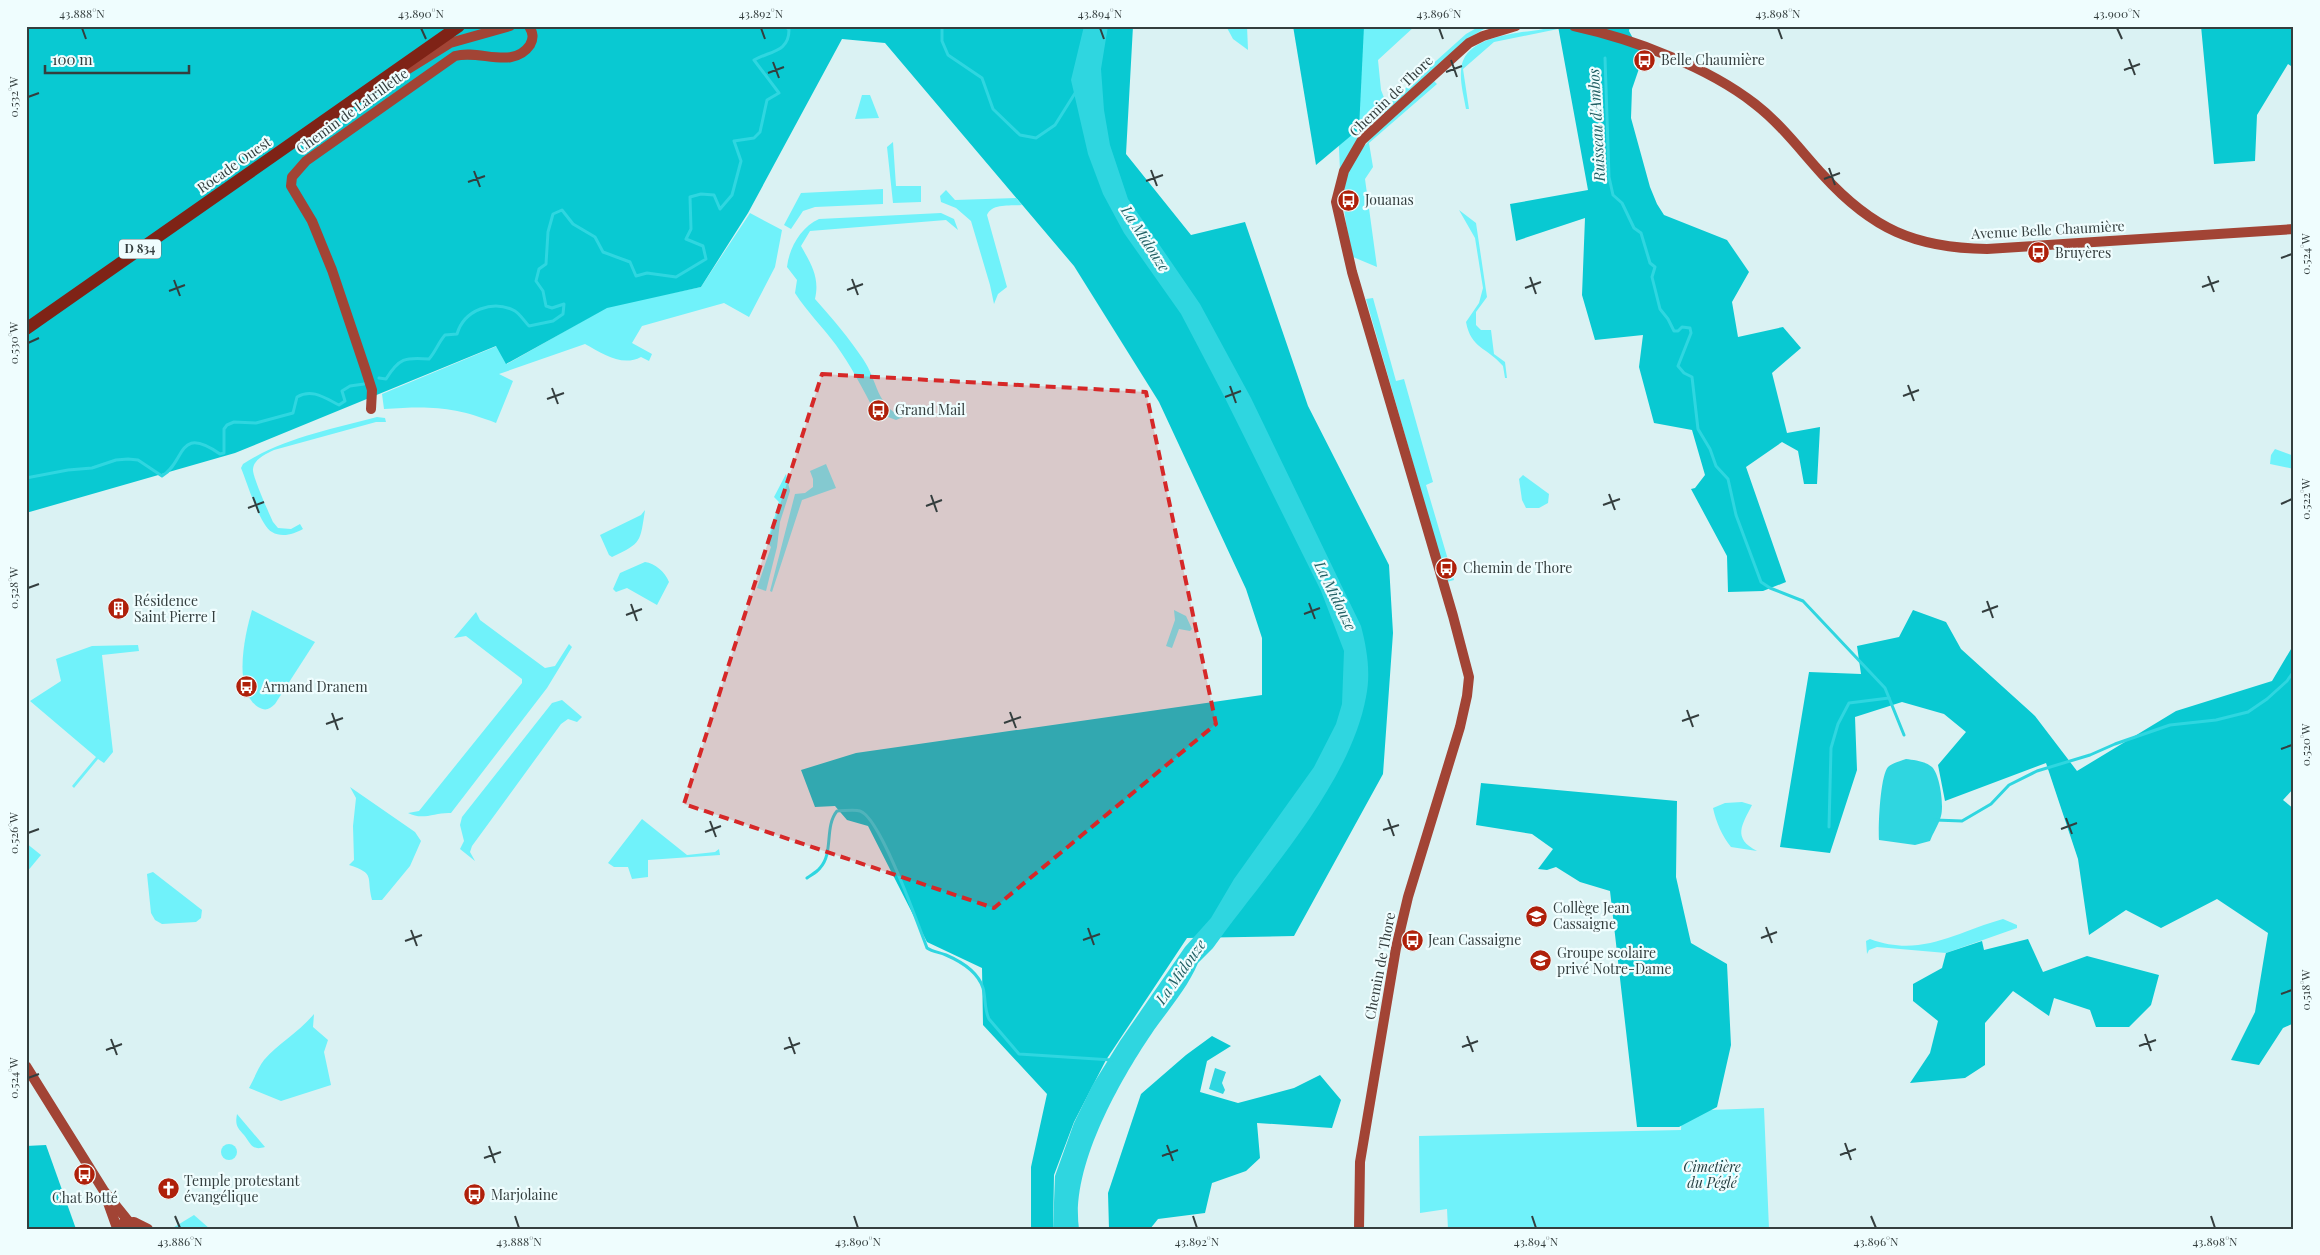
<svg xmlns="http://www.w3.org/2000/svg" width="2320" height="1255" font-family="'Playfair Display',serif">
  <style>
    .green { fill: #70f2fa }
    .forest { fill: #09c9d2 }
    .water { fill: #2fd6e0 }
    .lines { fill: none; stroke-linecap: round; stroke-linejoin: round }
    .stream { stroke: #2fd6e0; stroke-width: 3 }
    .secondary { stroke: #a24435; stroke-width: 10 }
    .primary { stroke: #7f2316; stroke-width: 12 }
    .marked { fill: #d62828; fill-opacity: 0.2; stroke: #d62828; stroke-width: 4; stroke-dasharray: 10 6; stroke-linejoin: round }
    .ticks { fill: none; stroke: #343e3e; stroke-width: 2 }
    .labels { text-anchor: middle; stroke-width: 4.5; stroke-linejoin: round; paint-order: stroke }
    .shield { fill: #effdfe; stroke: #6c7778; stroke-width: 1 }
    .shield-label { font-size: 12px; font-weight: bold; fill: #343e3e }
    .poi-label { font-size: 14px; fill: #343e3e; stroke: #effdfe; text-anchor: start }
    .street-label { font-size: 14px; fill: #343e3e; stroke: #effdfe }
    .park-label { font-size: 14px; font-style: italic; fill: #243e40; stroke: #effdfe }
    .water-label { font-size: 15px; font-style: italic; fill: #216064; stroke: #effdfe }
    .neatline { fill: none; stroke: #343e3e; stroke-width: 2 }
    .ticks-label { font-size: 12px; text-anchor: middle; fill: #343e3e }
  </style>
  <rect width="100%" height="100%" fill="#daf2f3"/>
  <g class="green">
    <path d="M1226,26H1247L1248,50L1233,39Z"/>
    <path d="M1333,26H1415L1378,60L1381,90L1387,105L1466,34L1480,26H1489L1469,38L1355,144L1340,170Z"/>
    <path d="M1552,26H1558V29L1494,42L1463,69L1469,109H1466C1464,97 1460,83 1461,71C1462,41 1500,36 1522,32C1531,31 1544,30 1552,26Z"/>
    <path d="M1434,81L1437,84L1369,143L1373,167L1365,179L1377,267L1353,257C1348,232 1340,206 1346,180C1353,145 1408,105 1434,81Z"/>
    <path d="M862,95H870L879,118L855,119Z"/>
    <path d="M893,142L896,186H921V202L893,203L887,147Z"/>
    <path d="M883,189V204L815,207L803,211L791,229L784,225L801,193Z"/>
    <path d="M946,190L955,200L1016,198L1022,205C1010,206 992,203 987,215L1007,287L998,294L994,304L990,285L971,221L956,208L941,202L940,196Z"/>
    <path d="M1459,210L1476,223L1487,297L1476,312V325L1481,330H1491L1494,354L1505,362L1507,378H1505L1503,366C1487,347 1471,349 1466,322L1479,303L1483,288L1475,238Z"/>
    <path d="M750,213L782,230L775,267L749,317L724,303L642,326L632,343L652,354L649,361L641,357C622,367 603,354 585,344L499,374L513,381L496,423C453,406 429,406 384,409L382,394L497,346L507,364L609,306L701,287Z"/>
    <path d="M941,213L954,219L958,230L946,220L810,231L801,246C811,264 820,277 815,299C832,318 849,338 863,359C878,381 876,406 903,417L896,420L875,412C863,389 851,366 836,345C823,327 807,312 795,293L797,280L787,267C789,248 801,227 819,219Z"/>
    <path d="M1373,298L1396,381L1404,379L1433,482L1426,485L1454,580L1447,582L1366,299Z"/>
    <path d="M377,417L385,418L386,422H376L274,450C266,454 254,459 253,469C252,476 269,513 273,522L278,528L291,529L300,524L303,529C294,534 282,538 272,532C260,526 247,482 241,468L243,464C283,438 332,429 377,417Z"/>
    <path d="M2275,449L2294,456V469L2270,464L2271,455Z"/>
    <path d="M826,464L836,488L802,500L772,592L770,591L795,494L805,493L813,487V479L810,471Z"/>
    <path d="M786,474L790,491L780,522L777,547L766,591L757,588L771,547L767,542L779,502L774,497Z"/>
    <path d="M1523,475L1549,494L1548,503L1539,508H1526L1522,500L1519,479Z"/>
    <path d="M645,510C640,542 642,543 612,557L609,555L600,535L641,515Z"/>
    <path d="M645,562C655,563 665,572 669,582L657,605L627,588L616,592L613,589L620,573Z"/>
    <path d="M252,610L315,642L275,704C269,710 265,711 258,707C232,690 245,634 252,610Z"/>
    <path d="M1174,610L1186,616L1192,629L1190,631L1179,629L1172,648L1166,646L1175,620Z"/>
    <path d="M476,612L480,620L545,668L555,666L569,644L572,647L547,688L451,813C435,812 423,821 408,813L419,811L522,683V679L466,636L454,638Z"/>
    <path d="M138,645L139,651L102,655L113,752L104,763L98,759L74,788L72,786L96,757L30,701L61,681L56,659L92,646Z"/>
    <path d="M562,700L582,717L577,722L568,719L561,724L472,846L470,852L475,861L460,849L464,841L460,825L462,817L552,703Z"/>
    <path d="M350,787L415,832L421,841L410,866L382,900H372C366,876 376,874 349,865L354,860L353,826L356,798Z"/>
    <path d="M1742,802L1752,805C1742,825 1732,838 1757,851L1731,847C1722,836 1716,822 1713,808L1725,803Z"/>
    <path d="M642,819L687,855L715,852L719,849L720,855L648,860V877L632,879L628,867H614L608,863Z"/>
    <path d="M26,843L41,855L26,873Z"/>
    <path d="M153,872L202,910L201,918L196,922L162,924L155,920L151,913L147,874Z"/>
    <path d="M2003,919L2017,925V928L1946,953L1877,947L1869,950L1867,954L1866,941L1870,939C1921,958 1956,932 2003,919Z"/>
    <path d="M314,1014L313,1027L328,1040L324,1052L331,1085L281,1101L249,1088C254,1079 258,1068 264,1060C279,1043 299,1032 314,1014Z"/>
    <path d="M1764,1108L1769,1229H1448L1447,1209L1420,1213L1419,1136L1681,1130L1682,1111Z"/>
    <path d="M237,1114L265,1147C252,1151 251,1144 244,1135C237,1127 235,1125 237,1114Z"/>
    <circle cx="229" cy="1152" r="8"/>
    <path d="M194,1215L210,1229H171Z"/>
  </g>
  <g class="forest">
    <path d="M26,26H1133L1126,154L1191,235L1245,222L1308,406L1389,565L1393,633L1383,774L1294,936L1187,938L1106,1060L1074,1122L1054,1175L1053,1229H1031V1167L1047,1094L983,1025L982,968L927,942L868,826L847,820L835,806L815,807L801,770L856,753L1262,695V638L1246,589L1159,402L1074,266L885,43L842,39L748,213L701,287L607,308L506,364L496,346L235,453L26,513Z"/>
    <path d="M1293,26H1364L1359,129L1316,165Z"/>
    <path d="M1558,26H1630L1629,31L1643,57L1632,89L1631,118L1650,187L1657,204L1664,215L1727,240L1749,272L1732,302L1738,337L1783,327L1801,348L1772,373L1787,433L1820,427L1817,484H1804L1798,451L1782,442L1746,467L1786,582L1763,591L1728,592L1727,556L1691,489L1695,488L1705,475L1692,430L1654,423L1639,367L1643,335L1595,340L1582,295L1585,218L1516,241L1510,204L1588,190Z"/>
    <path d="M2201,26H2294V68L2288,64L2257,115L2255,161L2214,164Z"/>
    <path d="M1913,610L1946,622L1961,649L2035,716L2077,771L2176,711L2272,681L2294,644V788L2283,800L2294,809V1023L2283,1028L2259,1065L2231,1060L2255,1012L2268,933L2217,899L2161,928L2126,910L2089,935L2078,859L2046,763L1945,801L1938,765L1966,732L1944,714L1902,702L1855,717L1857,770L1830,853L1780,847L1809,672L1861,674L1857,646L1899,637Z"/>
    <path d="M1481,783L1677,801L1676,877L1691,943L1727,964L1731,1045L1717,1107L1679,1127H1637L1610,891L1580,882L1556,867L1547,870L1538,869L1553,849L1532,834L1476,825Z"/>
    <path d="M2028,939L2043,972L2087,956L2159,975L2151,1005L2129,1027H2096L2090,1010L2054,998L2049,1016L2013,991L1985,1023V1065L1965,1078L1910,1083L1930,1053L1938,1021L1913,1001V984L1942,968L1946,953L1982,941L1984,950Z"/>
    <path d="M1212,1036L1231,1046L1207,1061L1200,1092L1238,1103L1294,1088L1320,1075L1341,1100L1332,1128L1257,1123L1260,1158L1246,1171L1212,1183L1205,1213L1158,1219L1150,1229H1109L1108,1193L1141,1094L1186,1055Z"/>
    <path d="M46,1145L76,1229H26V1146Z"/>
  </g>
  <g class="water">
    <path d="M1084,26H1108L1101,69L1104,110L1110,145L1128,199L1200,304L1251,398L1361,626C1367,649 1371,673 1366,697C1350,785 1264,876 1213,948L1198,963C1188,987 1169,1009 1154,1030C1120,1080 1070,1167 1079,1229H1053L1055,1176L1074,1123L1092,1086L1120,1041L1185,947L1211,918L1234,879L1314,767L1336,724L1342,704L1344,651L1321,591L1223,394L1181,314L1124,233L1103,194L1088,154L1071,80Z"/>
    <path d="M1906,759C1914,760 1925,761 1932,767C1940,775 1944,805 1941,816C1939,824 1933,833 1930,841L1915,845L1879,840C1878,828 1880,776 1888,767C1892,763 1901,761 1906,759Z"/>
    <path d="M1215,1068L1226,1072L1222,1083L1225,1090L1223,1094L1209,1089Z"/>
  </g>
  <g class="lines">
    <g class="stream">
      <path d="M942,26V41L948,55L982,78L993,109L1020,135L1036,138L1055,125L1077,90"/>
      <path d="M1605,58L1609,177L1613,195L1622,203L1634,228L1641,233L1650,263L1655,267L1652,277L1660,309L1668,319L1674,331H1678L1682,327L1690,328L1691,333L1678,366L1684,373L1692,377L1698,429L1710,449L1716,466L1728,479L1736,515L1761,582L1770,588L1803,601L1885,688L1904,735"/>
      <path d="M379,378L386,379C399,358 405,357 429,359C436,351 438,343 445,335L457,334C464,310 493,299 515,311C520,314 525,322 529,326L553,321L563,314L564,304L552,308L546,306L543,291L536,281L539,269L546,264L548,232L553,214L562,210L573,224L595,237L603,252L630,262L636,276L647,273L676,277L706,259L703,246L686,239L691,229L690,197L701,194L714,195L720,209L732,195L741,161L734,141L754,138L760,132L767,100L779,93L754,60C770,51 789,52 789,30L786,26"/>
      <path d="M26,478L68,470L92,468L116,460L128,459L138,460L162,476C186,462 177,424 220,454L224,453V429L227,425L234,422L256,423L293,413L297,397C312,388 325,398 339,405L345,401L342,391L350,386L364,384L366,382"/>
      <path d="M1935,820L1962,821L1991,804L2009,785L2037,771L2090,755L2115,744L2170,725L2216,720L2248,712L2267,699L2287,681L2294,671"/>
      <path d="M1829,827L1831,748L1838,724L1849,703L1889,698"/>
      <path d="M807,878C811,875 817,872 820,868C834,853 824,827 837,811C844,811 854,809 860,811C880,817 918,924 927,948C933,952 939,952 946,955C960,961 978,972 983,988C986,999 984,1009 989,1019L1019,1054L1112,1060"/>
    </g>
    <g class="secondary">
      <path d="M1574,26C1633,39 1708,67 1755,104C1781,124 1801,151 1823,175C1872,229 1915,248 1987,249L2294,229"/>
      <path d="M400,74L450,43L510,26"/>
      <path d="M371,409L372,390L365,368L332,270L312,221L291,186L292,177L306,161L455,56C480,49 513,70 530,45C534,38 533,33 529,26"/>
      <path d="M26,1066L104,1191L129,1222"/>
      <path d="M106,1197L117,1228"/>
      <path d="M123,1223L134,1222L148,1229"/>
      <path d="M1359,1229L1360,1162L1396,948L1408,897L1460,727L1467,696L1469,677L1453,616L1352,272L1336,202L1344,171L1362,140L1469,43L1483,36L1516,26"/>
    </g>
    <path class="primary" d="M26,329L459,26"/>
  </g>
  <path class="marked" d="M822,374L1146,392L1216,724L994,908L684,804Z"/>
  <path class="ticks" d="M82,28L86,39M421,28L426,39M761,28L765,39M1100,28L1104,39M1439,28L1443,39M1778,28L1782,39M2117,28L2122,39M2129,59L2135,75M1451,60L1457,77M773,62L779,78M2124,70L2140,64M1446,72L1462,66M768,73L784,67M28,97L39,93M1829,168L1835,185M1151,170L1157,186M474,171L480,187M1824,179L1840,173M1146,181L1163,175M468,182L485,176M2281,258L2292,254M2208,276L2214,292M1530,277L1536,294M852,279L858,295M174,280L180,296M2202,287L2219,281M1525,288L1541,282M847,290L863,284M169,291L185,285M28,343L39,338M1908,385L1914,401M1230,386L1236,403M552,388L558,404M1903,396L1919,390M1225,397L1241,391M547,399L564,393M1609,494L1615,510M931,495L937,512M253,497L259,513M2281,504L2292,499M1603,505L1620,499M926,506L942,500M248,508L264,502M28,588L39,584M1987,601L1993,618M1309,603L1315,619M631,604L637,621M1982,612L1998,606M1304,614L1320,608M626,615L642,609M1687,710L1693,727M1010,712L1016,728M332,713L338,730M1682,721L1699,715M1004,723L1021,717M326,724L343,718M2281,749L2292,745M2066,818L2072,834M1388,819L1394,836M710,821L716,837M2061,829L2077,823M1383,830L1399,825M705,832L721,826M28,833L39,829M1766,927L1772,943M1088,928L1094,945M411,930L417,946M1761,938L1777,932M1083,940L1100,934M405,941L422,935M2281,994L2292,990M2145,1034L2151,1051M1467,1036L1473,1052M789,1037L795,1054M111,1039L117,1055M2139,1046L2156,1040M1462,1047L1478,1041M784,1049L800,1043M106,1050L122,1044M28,1078L39,1074M1845,1143L1851,1160M1167,1145L1173,1161M489,1146L495,1163M1840,1155L1856,1149M1162,1156L1178,1150M484,1158L501,1152M175,1216L180,1228M515,1216L519,1228M854,1216L858,1228M1193,1216L1197,1228M1532,1216L1536,1228M1871,1216L1876,1228M2211,1216L2215,1228"/>
  <defs>
    <symbol id="bus-disc" viewBox="-11 -11 22 22"><circle r="9.5" fill="#af200a" stroke="#effdfe"/><path d="M-5-6H5V4H4V6H2V4H-2V6H-4V4H-5ZM-3.5-4V0h7V-4ZM-3.5 1.2v1.5H-2V1.2ZM2 1.2v1.5H3.5V1.2Z" fill="#fff"/></symbol>
    <symbol id="building-disc" viewBox="-11 -11 22 22"><circle r="9.5" fill="#af200a" stroke="#effdfe"/><path d="M-4-6H4V6H1V3H-1V6H-4ZM-2.5-4.3h1.7v1.8h-1.7ZM.8-4.3h1.7v1.8H.8ZM-2.5-1h1.7V.8h-1.7ZM.8-1h1.7V.8H.8Z" fill="#fff"/></symbol>
    <symbol id="school-disc" viewBox="-11 -11 22 22"><circle r="9.5" fill="#af200a" stroke="#effdfe"/><path d="M0-5L7-2L0 1L-7-2ZM-4 1L0 2.5L4 1V4Q0 6-4 4Z" fill="#fff"/></symbol>
    <symbol id="church-disc" viewBox="-11 -11 22 22"><circle r="9.5" fill="#af200a" stroke="#effdfe"/><path d="M-1.2-6h2.4v3.5h3.3v2.4h-3.3V6h-2.4V-.1h-3.3v-2.4h3.3Z" fill="#fff"/></symbol>
  </defs>
  <g fill-rule="evenodd">
    <use href="#bus-disc" x="1632" y="48" width="25" height="25"/>
    <use href="#bus-disc" x="1336" y="188" width="25" height="25"/>
    <use href="#bus-disc" x="2026" y="240" width="25" height="25"/>
    <use href="#bus-disc" x="866" y="398" width="25" height="25"/>
    <use href="#bus-disc" x="1434" y="556" width="25" height="25"/>
    <use href="#building-disc" x="106" y="596" width="25" height="25"/>
    <use href="#bus-disc" x="234" y="674" width="25" height="25"/>
    <use href="#school-disc" x="1524" y="904" width="25" height="25"/>
    <use href="#bus-disc" x="1400" y="928" width="25" height="25"/>
    <use href="#school-disc" x="1528" y="948" width="25" height="25"/>
    <use href="#bus-disc" x="72" y="1162" width="25" height="25"/>
    <use href="#church-disc" x="156" y="1176" width="25" height="25"/>
    <use href="#bus-disc" x="462" y="1182" width="25" height="25"/>
  </g>
  <g class="labels">
    <rect class="shield" x="119" y="239.5" width="42" height="19" rx="4"/>
    <g class="shield-label">
      <text x="140" y="253">D 834</text>
    </g>
    <g class="poi-label">
      <text x="1661" y="65">Belle Chaumière</text>
      <text x="1365" y="205">Jouanas</text>
      <text x="2055" y="258">Bruyères</text>
      <text x="895" y="415">Grand Mail</text>
      <text x="1463" y="573">Chemin de Thore</text>
      <text x="134" y="606">Résidence<tspan x="134" dy="16">Saint Pierre I</tspan></text>
      <text x="262" y="692">Armand Dranem</text>
      <text x="1553" y="913">Collège Jean<tspan x="1553" dy="16">Cassaigne</tspan></text>
      <text x="1428" y="945">Jean Cassaigne</text>
      <text x="1557" y="958">Groupe scolaire<tspan x="1557" dy="16">privé Notre-Dame</tspan></text>
      <text x="184" y="1186">Temple protestant<tspan x="184" dy="16">évangélique</tspan></text>
      <text x="491" y="1200">Marjolaine</text>
      <text x="85" y="1203" text-anchor="middle">Chat Botté</text>
    </g>
    <g class="street-label">
      <text transform="translate(1391 96) rotate(-44)" y="5">Chemin de Thore</text>
      <text transform="translate(352 111) rotate(-36)" y="5">Chemin de Latrillette</text>
      <text transform="translate(234 165) rotate(-35)" y="5">Rocade Ouest</text>
      <text transform="translate(2048 230) rotate(-3)" y="5">Avenue Belle Chaumière</text>
      <text transform="translate(1380 966) rotate(-79)" y="5">Chemin de Thore</text>
    </g>
    <g class="park-label">
      <text x="1712" y="1172">Cimetière<tspan x="1712" dy="16">du Péglé</tspan></text>
    </g>
    <g class="water-label">
      <text transform="translate(1597 125) rotate(-93)" y="5">Ruisseau d'Ambos</text>
      <text transform="translate(1145 239) rotate(57)" y="5">La Midouze</text>
      <text transform="translate(1335 596) rotate(64)" y="5">La Midouze</text>
      <text transform="translate(1181 972) rotate(-55)" y="5">La Midouze</text>
    </g>
  </g>
  <rect width="2320" height="1255" fill="none" stroke="#effdfe" stroke-width="55"/>
  <path d="M45 65v8h144v-8" fill="none" stroke="#343e3e" stroke-width="2.5"/>
  <text x="52" y="65" font-size="15" fill="#343e3e" stroke="#effdfe" stroke-width="4" paint-order="stroke">100 m</text>
  <rect x="28" y="28" width="2264" height="1200" class="neatline"/>
  <g class="ticks-label">
    <text x="82" y="18">43.888°N</text>
    <text x="421" y="18">43.890°N</text>
    <text x="761" y="18">43.892°N</text>
    <text x="1100" y="18">43.894°N</text>
    <text x="1439" y="18">43.896°N</text>
    <text x="1778" y="18">43.898°N</text>
    <text x="2117" y="18">43.900°N</text>
    <text transform="translate(14 97) rotate(-90)" y="4">0.532°W</text>
    <text transform="translate(2306 254) rotate(-90)" y="4">0.524°W</text>
    <text transform="translate(14 343) rotate(-90)" y="4">0.530°W</text>
    <text transform="translate(2306 499) rotate(-90)" y="4">0.522°W</text>
    <text transform="translate(14 588) rotate(-90)" y="4">0.528°W</text>
    <text transform="translate(2306 745) rotate(-90)" y="4">0.520°W</text>
    <text transform="translate(14 833) rotate(-90)" y="4">0.526°W</text>
    <text transform="translate(2306 990) rotate(-90)" y="4">0.518°W</text>
    <text transform="translate(14 1078) rotate(-90)" y="4">0.524°W</text>
    <text x="180" y="1246">43.886°N</text>
    <text x="519" y="1246">43.888°N</text>
    <text x="858" y="1246">43.890°N</text>
    <text x="1197" y="1246">43.892°N</text>
    <text x="1536" y="1246">43.894°N</text>
    <text x="1876" y="1246">43.896°N</text>
    <text x="2215" y="1246">43.898°N</text>
  </g>
</svg>
